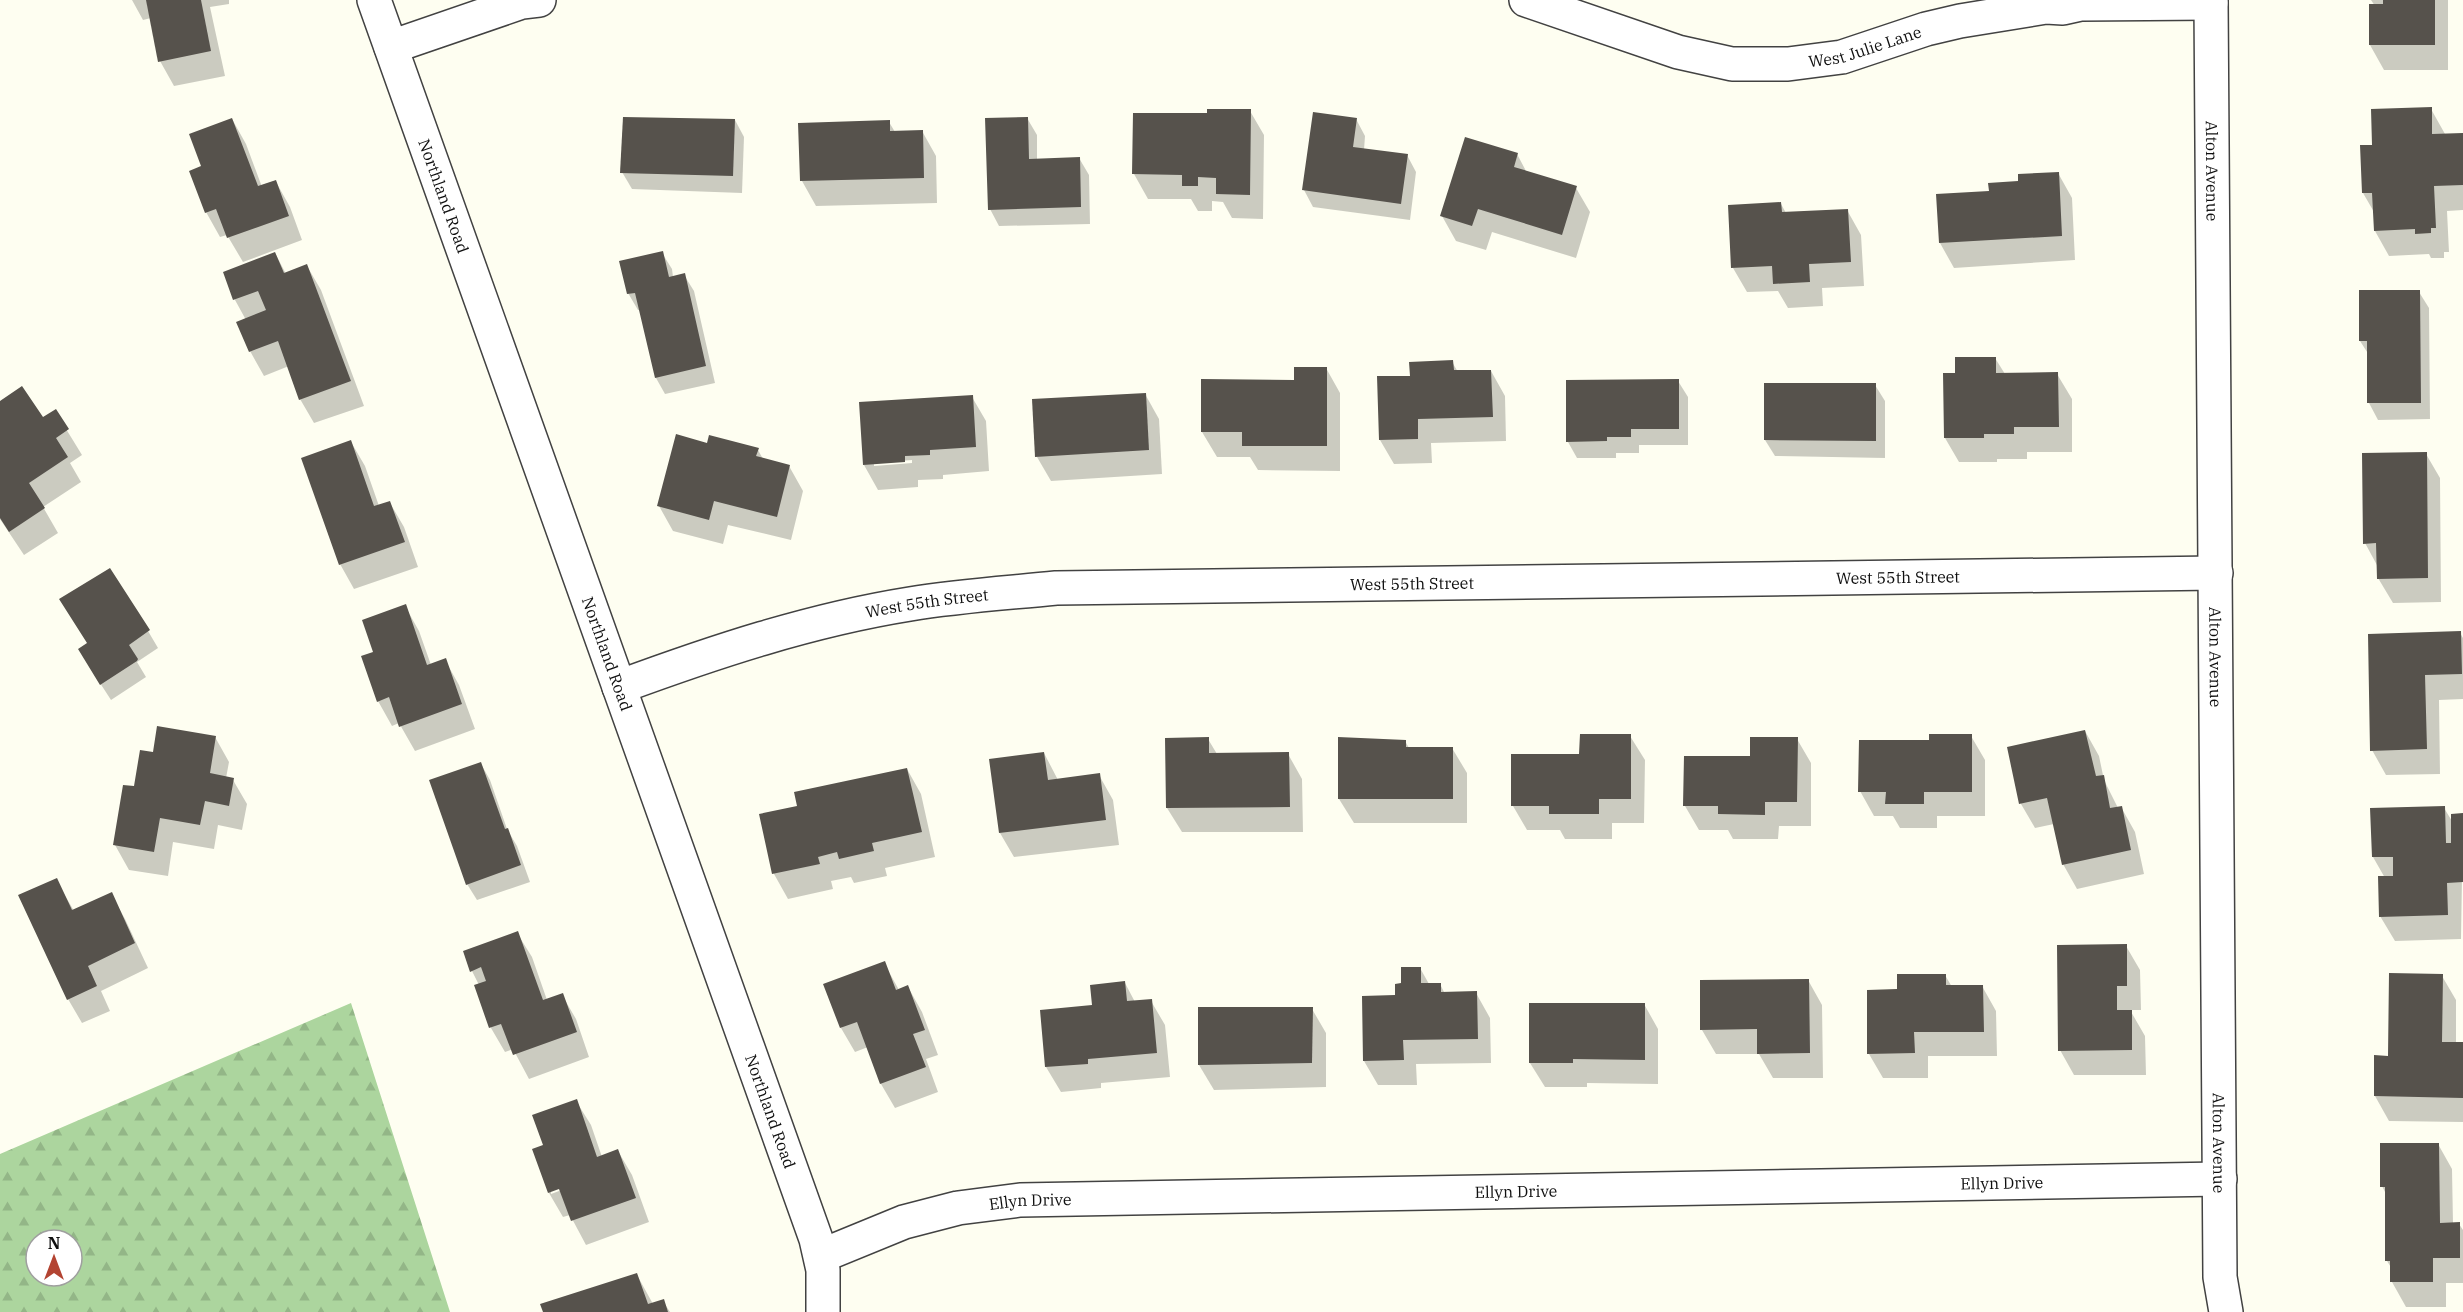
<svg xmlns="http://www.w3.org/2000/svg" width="2463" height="1312" font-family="'IBM Plex Serif',serif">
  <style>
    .forest { fill: url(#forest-firs); fill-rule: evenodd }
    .shadow { fill: #0003; fill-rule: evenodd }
    .building { fill: #56524c }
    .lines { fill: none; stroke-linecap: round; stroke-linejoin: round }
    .minor-casing { stroke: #424242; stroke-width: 36 }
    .minor { stroke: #fff; stroke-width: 33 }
    .labels { text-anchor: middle; stroke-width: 6; stroke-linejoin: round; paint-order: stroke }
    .street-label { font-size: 16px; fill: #0f0f0f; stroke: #fff }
  </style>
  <defs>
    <pattern id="forest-firs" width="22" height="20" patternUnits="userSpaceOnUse" patternTransform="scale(1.5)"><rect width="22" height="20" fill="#acd59e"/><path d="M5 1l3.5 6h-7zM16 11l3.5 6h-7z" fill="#93b687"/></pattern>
  </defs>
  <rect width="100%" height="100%" fill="#fefef1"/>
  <path class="forest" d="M351,1003L450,1312H0V1154ZM36,1240H72V1276H36Z"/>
  <g class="shadow">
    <path d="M132,0H229V4L210,7L225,76L174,86L160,61L151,18L143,20Z"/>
    <path d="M2371,0H2448V70H2384L2370,45V6H2375Z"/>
    <path d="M2431,109L2445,134H2463V210L2447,211L2449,252H2444V258H2431L2429,254L2389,256L2375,231L2374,212L2363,193L2362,147H2374Z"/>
    <path d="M1250,111L1264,135L1263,219L1232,218L1223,202L1212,201V211H1198L1191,199H1148L1134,174V115H1208Z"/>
    <path d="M1027,118L1037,135V160L1079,158L1089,175L1090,224L999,226L990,209Z"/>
    <path d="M232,119L246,144L262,187L276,182L290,207L302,240L243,262L227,235L220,237L206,212L203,167Z"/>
    <path d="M1356,119L1365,136L1364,150L1407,155L1416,172L1410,220L1313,207L1304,190Z"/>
    <path d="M735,120L744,137L742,193L632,189L622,172Z"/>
    <path d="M889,122L895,132L922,131L936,156L937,203L816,206L802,181L800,125Z"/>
    <path d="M1517,154L1527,173L1576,188L1590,212L1576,258L1492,232L1486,250L1456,241L1442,216Z"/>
    <path d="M2058,173L2072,198L2075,260L1954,268L1940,243L1937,195L1991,192Z"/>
    <path d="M1781,204L1786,213L1847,210L1861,235L1864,286L1822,288L1823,306L1788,308L1778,291L1747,292L1733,268Z"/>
    <path d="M275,253L286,274L307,266L321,290L364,406L314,423L300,399L289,366L264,376L250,351L246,320L235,300L225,273Z"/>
    <path d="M662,253L672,269L673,277L684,275L694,291L715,383L665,394L656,378L640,310H638L628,293Z"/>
    <path d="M2419,292L2429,308L2430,419L2378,420L2369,403V355L2360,341Z"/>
    <path d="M1995,358L2005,374H2057L2072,399V452H2027V459H1997V462H1959L1945,438L1956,375Z"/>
    <path d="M1452,362L1458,372L1491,371L1505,396L1506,441L1431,443L1432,463L1394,464L1380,440L1412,377Z"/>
    <path d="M1326,368L1340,393V471L1258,470L1250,457H1217L1202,432L1203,381H1296Z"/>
    <path d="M1678,381L1688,397V445H1639V453H1616V458H1577L1568,442Z"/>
    <path d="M1875,385L1885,401V458L1775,456L1765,440Z"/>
    <path d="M1145,394L1159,419L1162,474L1051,481L1037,457Z"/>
    <path d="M972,397L986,421L989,471L943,475V479L918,480V487L878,490L864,465ZM912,460V463L874,466V463Z"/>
    <path d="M0,402L42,419L55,411L82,455L70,463L81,482L43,507L58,533L24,555L0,519Z"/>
    <path d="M351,442L365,466L379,506L390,503L404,527L418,567L354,589L340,564Z"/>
    <path d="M708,444L758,450L763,459L789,466L803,491L791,540L728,525L723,544L673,531L659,506Z"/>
    <path d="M2426,454L2440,478L2441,602L2393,603L2378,578V567L2365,543Z"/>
    <path d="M405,606L419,631L431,665L445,660L459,685L475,729L415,751L399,723L392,726L378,701L375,653Z"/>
    <path d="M148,631L158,648L137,662L146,677L111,700L89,666Z"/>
    <path d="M2460,633L2463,638V699L2439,700L2440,774L2386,775L2372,750L2369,635Z"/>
    <path d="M2085,731L2099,756L2104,780L2118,808L2121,807L2135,832L2144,874L2077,889L2063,864L2054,824L2035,828L2021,804L2008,749Z"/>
    <path d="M1630,736L1645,760L1644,823H1612V839H1565L1560,830H1527L1513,806L1581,756Z"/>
    <path d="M1971,736L1985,760V816H1937V828H1900L1893,816H1874L1860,791L1930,741Z"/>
    <path d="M215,737L229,762L226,778L233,780L247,804L242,830L218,825L214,849L173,842L168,876L129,870L115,845L135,788L154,754Z"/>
    <path d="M1208,739L1217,754H1288L1302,779L1303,832H1182L1167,808Z"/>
    <path d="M1797,739L1811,763V826H1779L1778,839H1733L1728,830H1699L1685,806L1751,758Z"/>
    <path d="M1405,741L1409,748H1452L1467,773V823H1354L1339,799Z"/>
    <path d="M1044,753L1058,780L1099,775L1113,800L1119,845L1014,857L1000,833L991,760Z"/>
    <path d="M481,764L490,780L507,829L517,846L530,882L477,900L467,884Z"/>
    <path d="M907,769L921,794L935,857L885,868L887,876L854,883L851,877L831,881L833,889L788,899L774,874L761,816L799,807Z"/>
    <path d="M2444,808L2452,821L2463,815L2461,939L2395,941L2380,916L2385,878L2373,857Z"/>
    <path d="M56,880L74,911L111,894L125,919L148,968L101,991L110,1011L82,1023L68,999Z"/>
    <path d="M517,933L532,957L547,1000L562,995L576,1019L589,1057L529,1079L513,1049L505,1052L491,1028L476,986L479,985L472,971Z"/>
    <path d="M2126,946L2140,970L2141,1010H2130L2145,1036L2146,1075H2074L2060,1050Z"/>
    <path d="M884,963L899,990L908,987L922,1012L938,1055L926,1059L938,1092L895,1108L881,1084L868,1047L855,1052L841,1028Z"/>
    <path d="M1420,968L1429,984H1440L1445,994L1476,993L1490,1018L1491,1063L1416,1064L1417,1085H1378L1364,1061L1403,985Z"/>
    <path d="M1945,975L1952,987L1982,986L1996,1011L1997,1056H1928V1078H1883L1869,1054L1898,990Z"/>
    <path d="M2442,976L2456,1000V1044H2463V1122L2389,1121L2375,1096L2376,1057L2390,1058Z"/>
    <path d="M1808,980L1822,1005L1823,1078H1773L1759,1054H1716L1702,1030Z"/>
    <path d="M1125,983L1135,1002L1151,1001L1165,1025L1170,1077L1101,1083V1088L1061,1092L1046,1067L1042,1011L1093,1007Z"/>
    <path d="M1644,1004L1658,1029V1084L1587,1083V1087H1545L1530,1063Z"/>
    <path d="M1200,1008L1312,1009L1326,1033V1087L1214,1090L1199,1065Z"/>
    <path d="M576,1101L591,1125L602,1157L618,1151L632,1175L649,1222L586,1245L570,1215L563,1217L549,1193L545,1146ZM566,1186L567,1188L551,1194V1190Z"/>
    <path d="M2438,1144L2452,1169L2453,1224H2459L2463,1230V1283H2446V1307H2406L2392,1282V1269L2387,1261L2386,1194L2382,1186Z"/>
    <path d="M637,1275L653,1304L663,1301L670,1312H544Z"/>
  </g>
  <g class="building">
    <path d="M146,0H201L211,51L158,62Z"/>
    <path d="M2383,0H2435V45H2369V4H2383Z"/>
    <path d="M2432,107V134L2463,133V185L2434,186L2436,228H2431V233L2415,234V229L2374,231L2372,193H2362L2360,145H2372L2371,109Z"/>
    <path d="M1207,109H1251L1250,195L1216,194V178L1198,177V186H1182V175L1132,174L1133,113H1207Z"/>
    <path d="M1313,112L1357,118L1353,147L1408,154L1401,204L1302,190Z"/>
    <path d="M623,117L735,119L733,176L620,173Z"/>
    <path d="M1028,117L1029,159L1080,157L1081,207L988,210L985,118Z"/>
    <path d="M232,118L258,186L276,180L289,216L227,238L216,209L205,213L189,171L201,166L189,134Z"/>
    <path d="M890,120V131L923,130L924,178L800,181L798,123Z"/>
    <path d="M1465,137L1518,153L1514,167L1577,186L1562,235L1478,209L1472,226L1440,216Z"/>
    <path d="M2059,172L2062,236L1939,243L1936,194L1989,191L1988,183L2018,181V174Z"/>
    <path d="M1781,202L1782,212L1848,209L1851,262L1809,264L1810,282L1773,284L1772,266L1731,268L1728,205Z"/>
    <path d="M663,251L669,277L685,273L706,366L655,378L635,293L627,294L619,261Z"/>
    <path d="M275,252L284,273L307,264L351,381L299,400L278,341L249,352L236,322L266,310L258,291L233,300L223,272Z"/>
    <path d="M2359,290H2420L2421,403H2367V341H2359Z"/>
    <path d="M1955,357H1996V373L2058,372L2059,427H2014V434H1984V438H1944L1943,373H1955Z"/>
    <path d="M1453,360L1454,370H1491L1493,417L1418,419V439L1379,440L1377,376H1410L1409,362Z"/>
    <path d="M1294,367H1327V446H1242V432H1201V379L1294,380Z"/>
    <path d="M1679,379V429H1631V437H1607V441L1566,442V380Z"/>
    <path d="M1764,383H1876V441L1764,440Z"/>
    <path d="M22,386L43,417L56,409L69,429L56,438L68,457L29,483L45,508L9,532L0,518V401Z"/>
    <path d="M1146,393L1149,450L1035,457L1032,399Z"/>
    <path d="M973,395L976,447L930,450V455L905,456V462L863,465L859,402Z"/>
    <path d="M676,434L707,443L709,435L759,448L756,456L790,465L777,517L714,501L709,520L657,506Z"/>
    <path d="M351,440L374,506L390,501L405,542L339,565L301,458Z"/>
    <path d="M2427,452L2428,578L2377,579L2376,543L2363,544L2362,453Z"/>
    <path d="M110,568L150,630L129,645L138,659L137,661L100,685L78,649L87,643L59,599Z"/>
    <path d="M406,604L427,665L446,658L462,704L399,727L389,697L377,702L361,656L373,652L362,620Z"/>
    <path d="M2461,631L2462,674L2425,675L2427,749L2370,751L2368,634Z"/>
    <path d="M157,726L216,736L210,773L234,778L229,806L205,801L200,825L160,818L154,852L113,845L123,785L134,786L140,750L153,752Z"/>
    <path d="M2085,730L2096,776L2104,775L2110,808L2122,806L2131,850L2062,865L2047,798L2019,804L2007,747Z"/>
    <path d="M1580,734H1631V799H1599V814H1549V806H1511V754H1579Z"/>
    <path d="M1929,734H1972V792H1924V804H1885L1886,792H1858L1859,740H1929Z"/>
    <path d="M1209,737V753L1289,752L1290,807L1166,808L1165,738Z"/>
    <path d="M1338,737L1406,740V747H1453V799H1338Z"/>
    <path d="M1750,737H1798L1797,802H1765V815L1718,814V806H1683L1684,756H1750Z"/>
    <path d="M1044,752L1048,780L1100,773L1106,820L999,833L989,759Z"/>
    <path d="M481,762L505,829L508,828L521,865L466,885L429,780Z"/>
    <path d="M907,768L922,832L872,843L874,851L839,859L837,852L818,857L820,864L772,874L759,814L797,806L794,792Z"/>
    <path d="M2445,806L2446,843H2451V814L2463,813V882L2447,883L2448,915L2379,917L2378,876H2393V857H2372L2370,808Z"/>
    <path d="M57,878L72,910L112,892L135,943L88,966L97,986L67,1000L18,895Z"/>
    <path d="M518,931L543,1000L563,993L577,1032L513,1055L501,1024L489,1028L474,985L486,981L481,967L470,972L463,951Z"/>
    <path d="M2127,944V986H2117V1010H2132V1050L2058,1051L2057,945Z"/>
    <path d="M885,961L896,990L908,985L925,1030L913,1034L926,1067L880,1084L857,1022L840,1028L823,984Z"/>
    <path d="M1401,967H1421V983H1441V992L1477,991L1478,1039L1403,1040L1404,1060L1363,1061L1362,996L1395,995V984L1401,983Z"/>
    <path d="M2389,973L2443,974L2442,1042H2463V1098L2374,1096V1055L2388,1056Z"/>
    <path d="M1897,974H1946V985H1983L1984,1032H1914L1915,1053L1867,1054V990L1897,989Z"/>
    <path d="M1809,979L1810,1053L1757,1054V1029L1700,1030V980Z"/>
    <path d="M1125,981L1127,1001L1152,999L1157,1053L1088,1059V1064L1045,1067L1040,1010L1092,1005L1090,985Z"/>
    <path d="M1529,1003H1645V1060L1573,1059V1063H1529Z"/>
    <path d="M1198,1007H1313L1312,1063L1198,1065Z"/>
    <path d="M577,1099L597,1157L618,1149L636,1198L571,1221L559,1189L548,1193L532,1149L543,1145L532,1115Z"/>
    <path d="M2380,1143H2439L2440,1223L2460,1222V1258H2433V1282H2390V1261H2385V1187H2380Z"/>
    <path d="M637,1273L648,1304L664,1299L668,1312H543L540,1304Z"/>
  </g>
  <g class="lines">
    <defs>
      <g id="minor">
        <path id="s1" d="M374,0L816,1239L823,1270V1312"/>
        <path id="s2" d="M1526,0L1678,52L1732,64H1788L1842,57L1926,29L1960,21L2046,7L2063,8L2081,4L2211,3"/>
        <path id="s3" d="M2211,0L2220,1277L2226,1312"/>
        <path d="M391,47L522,2L539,0"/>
        <path id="s4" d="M619,687C714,652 810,620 910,604C958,596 1007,593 1056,588L2216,573"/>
        <path id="s5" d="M821,1256L904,1222L958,1208L1020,1200L2220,1179"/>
      </g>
    </defs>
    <use href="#minor" class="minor-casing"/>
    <use href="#minor" class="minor"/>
  </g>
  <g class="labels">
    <g class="street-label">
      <text dy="6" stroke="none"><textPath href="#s2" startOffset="351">West Julie Lane</textPath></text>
      <text dy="6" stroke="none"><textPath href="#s3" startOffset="171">Alton Avenue</textPath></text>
      <text dy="6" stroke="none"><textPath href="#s1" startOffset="208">Northland Road</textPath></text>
      <text dy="6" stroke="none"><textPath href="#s4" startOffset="1292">West 55th Street</textPath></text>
      <text dy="6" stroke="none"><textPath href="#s4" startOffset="806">West 55th Street</textPath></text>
      <text dy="6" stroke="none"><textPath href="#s4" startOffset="320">West 55th Street</textPath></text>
      <text dy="6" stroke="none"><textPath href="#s1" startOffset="694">Northland Road</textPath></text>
      <text dy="6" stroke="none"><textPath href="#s3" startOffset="657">Alton Avenue</textPath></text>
      <text dy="6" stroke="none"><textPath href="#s1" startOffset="1180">Northland Road</textPath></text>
      <text dy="6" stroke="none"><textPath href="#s3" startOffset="1143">Alton Avenue</textPath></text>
      <text dy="6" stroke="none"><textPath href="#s5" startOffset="1190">Ellyn Drive</textPath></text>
      <text dy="6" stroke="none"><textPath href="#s5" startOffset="704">Ellyn Drive</textPath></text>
      <text dy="6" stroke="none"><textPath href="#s5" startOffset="218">Ellyn Drive</textPath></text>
    </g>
  </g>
  <g transform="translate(54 1258)"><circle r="28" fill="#ffffff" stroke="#9f9f9f" stroke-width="1.5"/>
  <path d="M0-4.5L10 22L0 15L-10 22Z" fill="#b34432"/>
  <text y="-9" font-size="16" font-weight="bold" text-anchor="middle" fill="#0f0f0f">N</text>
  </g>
</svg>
